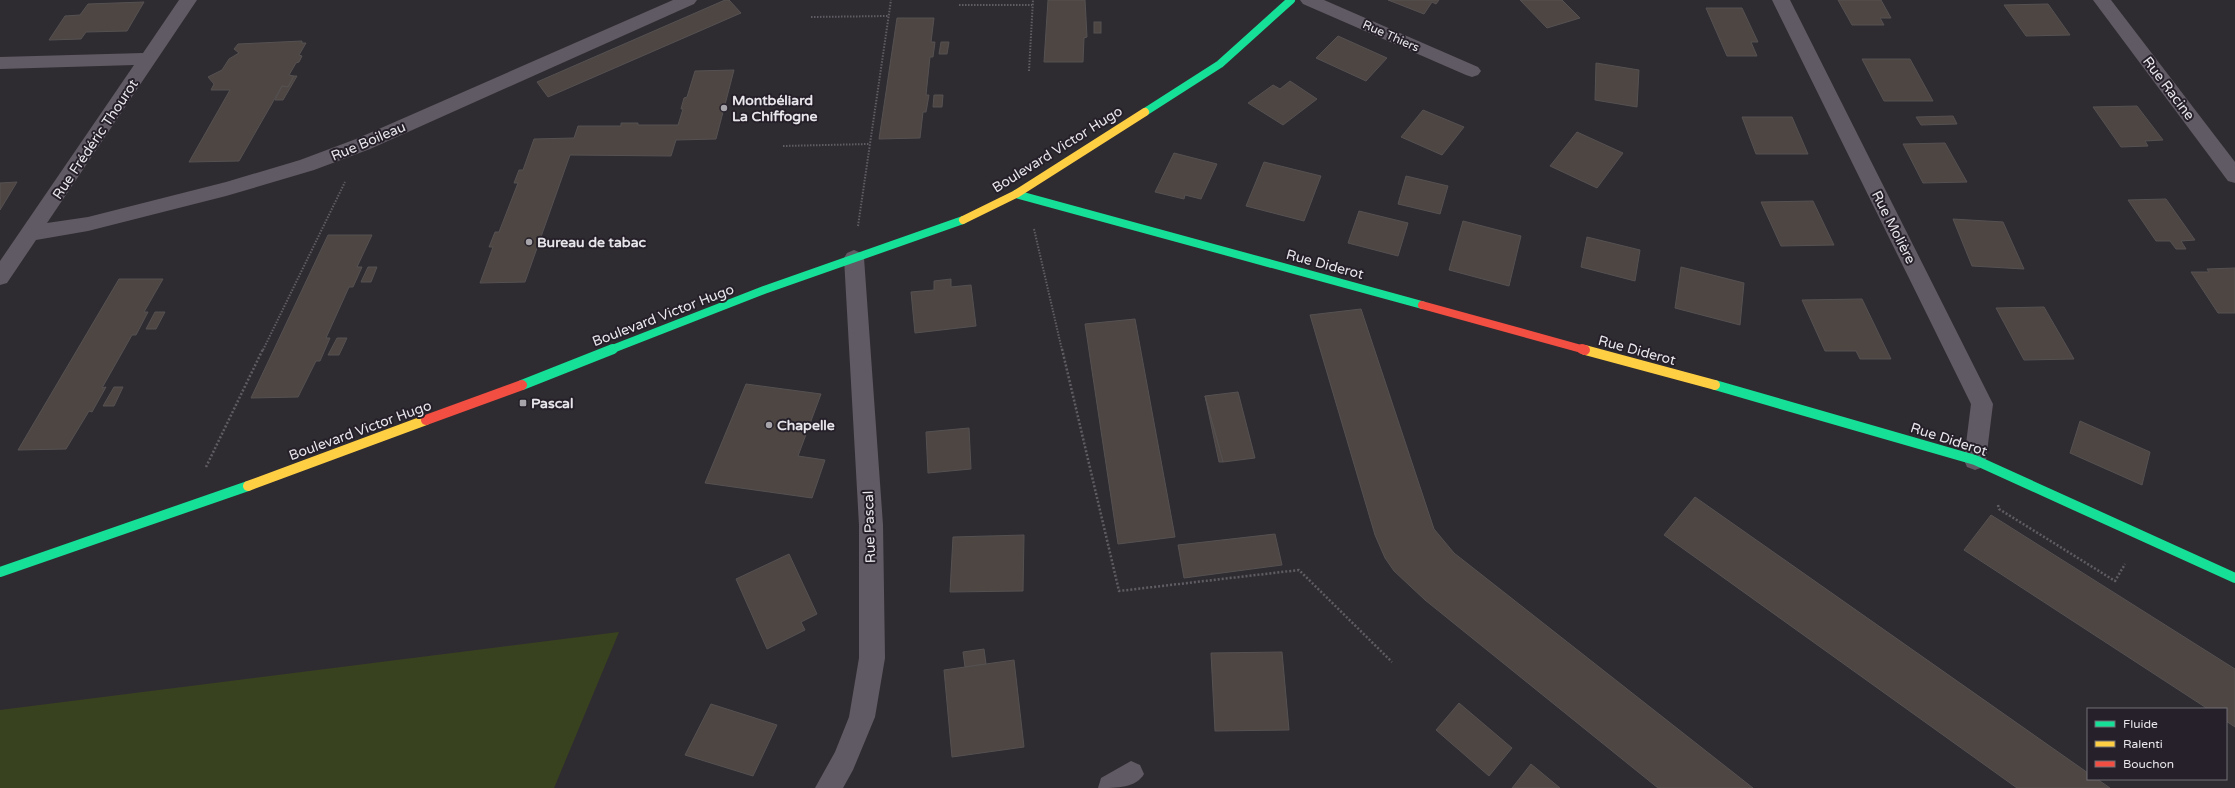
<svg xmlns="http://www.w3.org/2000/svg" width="2235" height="788" font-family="'Varela Round',sans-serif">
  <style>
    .green { fill: #39421f }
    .building { fill: #4e4643; stroke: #555152 }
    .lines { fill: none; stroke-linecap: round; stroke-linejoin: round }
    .path-far1 { stroke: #605c64; stroke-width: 2; stroke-dasharray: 1.5 1.5; stroke-linecap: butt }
    .path { stroke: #605c64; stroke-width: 2.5; stroke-dasharray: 2 2; stroke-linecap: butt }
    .street { fill: #605a65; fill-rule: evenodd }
    .fast-far1 { stroke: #16e098; stroke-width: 8 }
    .fast { stroke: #16e098; stroke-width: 10 }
    .slow-far1 { stroke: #ffcf43; stroke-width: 8 }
    .slow { stroke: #ffcf43; stroke-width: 10 }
    .jam-far1 { stroke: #f24e42; stroke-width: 8 }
    .jam { stroke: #f24e42; stroke-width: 10 }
    .poi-dot { fill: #a7a4aa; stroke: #252029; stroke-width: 1.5 }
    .labels { text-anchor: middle; stroke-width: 4; stroke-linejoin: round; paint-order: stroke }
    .far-street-label { font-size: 12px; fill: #e8e5eb; stroke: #252029 }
    .street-label { font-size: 14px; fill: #e8e5eb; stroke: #252029 }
    .poi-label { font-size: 14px; font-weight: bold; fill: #e8e5eb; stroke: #252029; text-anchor: start }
  </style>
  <rect width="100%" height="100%" fill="#2f2c31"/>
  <path class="green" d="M619,632L554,788H0V710Z"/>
  <g class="building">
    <path d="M725,0H729L741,13L548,97L537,82Z"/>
    <path d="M1048,0H1085L1087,37L1084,38L1083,62H1044Z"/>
    <path d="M1388,0H1439L1436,4L1432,2L1424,14Z"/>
    <path d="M1520,0H1562L1580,18L1547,28Z"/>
    <path d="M1838,0H1881L1891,18H1880L1884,25H1852Z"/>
    <path d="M144,2L127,31L86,32L81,39L49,40L65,16L80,15L88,4Z"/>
    <path d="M2048,4L2070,35L2026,36L2004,5Z"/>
    <path d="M1706,8H1742L1758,42H1751L1757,56H1727Z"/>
    <path d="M897,18H934L931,42H935L933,57H930L926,95H929L926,112H923L920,138L879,139Z"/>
    <rect x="1094" y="22" width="7" height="11"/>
    <path d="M1338,36L1387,58L1366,81L1316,58Z"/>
    <path d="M302,41V43H306L299,55L302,56L299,62L296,63L289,75L294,76L288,87L282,86L239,161L189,162L230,90H211L214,84L208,77L222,70L229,59L239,53L234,49L238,44Z"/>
    <path d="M941,42H949L947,54H939Z"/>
    <path d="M1862,59H1910L1933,101H1884Z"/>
    <path d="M1596,63L1639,70L1637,107L1595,100Z"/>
    <path d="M734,70L716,139L676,140L671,156L570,155L525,282L480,283L493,247H489L495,232H499L518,183H514L519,170H523L534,139L574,138L578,126H621V123H638V125H678L683,109H681L684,98L687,97L695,71Z"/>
    <path d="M294,76H297L283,100H275L282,86L288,87Z"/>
    <path d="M1290,81L1317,99L1283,125L1248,103L1273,85L1280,89Z"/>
    <path d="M934,95H943L942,107H933Z"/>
    <path d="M2137,106L2163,140L2145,141L2148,146L2121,147L2093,107Z"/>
    <path d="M1423,110L1464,127L1442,155L1401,137Z"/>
    <path d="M1953,116L1957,124L1921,125L1916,117Z"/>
    <path d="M1742,117H1792L1808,154H1756Z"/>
    <path d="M1577,132L1623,153L1597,188L1550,166Z"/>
    <path d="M1945,143L1967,182L1923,183L1903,144Z"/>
    <path d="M1174,153L1217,164L1201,199L1185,195L1184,199L1155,192Z"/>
    <path d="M1264,162L1321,176L1304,221L1246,206Z"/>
    <path d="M1406,176L1448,186L1440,214L1398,204Z"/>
    <path d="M17,182L0,210V183Z"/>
    <path d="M2166,199L2195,240L2181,241L2186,249H2176L2170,241H2156L2128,200Z"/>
    <path d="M1813,201L1834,245L1781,246L1761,202Z"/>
    <path d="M1359,211L1408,223L1398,256L1348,243Z"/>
    <path d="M1953,219L2003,222L2024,269L1972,266Z"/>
    <path d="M1463,221L1521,236L1509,286L1449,270Z"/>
    <path d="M328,235H372L357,267H362L353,287H349L326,338H330L320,361H316L298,397L251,398Z"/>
    <path d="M1587,237L1640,250L1635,281L1581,267Z"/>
    <path d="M368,267H377L371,282H361Z"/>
    <path d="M1681,267L1744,283L1740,325L1675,308Z"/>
    <path d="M2235,268V313H2218L2191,272H2209L2207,269Z"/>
    <path d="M119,279H163L144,312H148L136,335H132L102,388L106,387L92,412L89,411L66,449L18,450Z"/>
    <path d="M951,279V287L971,285L976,326L915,333L911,292L934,290V281Z"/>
    <path d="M1862,299L1891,359H1860L1856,351H1825L1802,300Z"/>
    <path d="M2044,307L2074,359L2024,360L1996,308Z"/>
    <path d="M1361,309L1434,529L1454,553L1753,788H1658L1425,600L1394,571L1385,558L1375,535L1310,315Z"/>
    <path d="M155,312H165L156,329H146Z"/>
    <path d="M1135,319L1175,537L1118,544L1085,324Z"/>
    <path d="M337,338H347L339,355H328Z"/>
    <path d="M746,384L821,394L798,456L825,460L812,498L705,483Z"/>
    <path d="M114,387H123L114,406H103Z"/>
    <path d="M1238,392L1255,458L1223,462L1205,396Z"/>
    <path d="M1205,396L1223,462H1219Z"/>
    <path d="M2080,421L2150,452L2142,485L2070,453Z"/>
    <path d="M969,428L971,469L928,473L926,432Z"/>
    <path d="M1695,497L2088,773V779H2097L2110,788H2017L1664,535Z"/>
    <path d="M1991,515L2235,669V727L2226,721V709H2208L1964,550Z"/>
    <path d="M1275,534L1282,565L1184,578L1178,545Z"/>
    <path d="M1024,535L1023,591L950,592L953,537Z"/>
    <path d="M789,554L817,614L801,622L805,630L767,649L736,579Z"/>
    <path d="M984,649L986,664L965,667L963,652Z"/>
    <path d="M1282,652L1289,730L1215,731L1211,653Z"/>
    <path d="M1014,660L1024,747L952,757L944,670Z"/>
    <path d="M1459,703L1512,748L1489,776L1436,730Z"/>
    <path d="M711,704L777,725L753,776L685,755Z"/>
    <path d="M1531,764L1560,788H1512Z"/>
  </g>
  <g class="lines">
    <g class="path-far1">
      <path d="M959,5H1032"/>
      <path d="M811,17L888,16"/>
      <path d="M1029,71L1033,0"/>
      <path d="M783,146L869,144"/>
      <path d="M858,226L891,0"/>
      <path d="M1034,229L1062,350"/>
      <path d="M263,350L345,182"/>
    </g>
    <g class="path">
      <path d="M1062,349L1119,591L1299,570L1392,662"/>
      <path d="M206,467L263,349"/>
      <path d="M1998,505L1999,509L2115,581L2125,564"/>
    </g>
    <g class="street">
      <path d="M179,0H197L47,223L88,217L226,182L300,160L356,139L673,0H697L694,4L370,149L314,170L226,196L88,231L36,240L7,283L0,285V261L134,65L0,69V57L143,53Z"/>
      <path d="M1300,0H1324L1478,67L1481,71L1478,75L1472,77L1466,75L1303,4Z"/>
      <path d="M1772,0H1790L1993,404L1986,460L1983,467L1975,470L1967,467L1964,460L1971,404Z"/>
      <path d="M2093,0H2111L2235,162V183L2228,181Z"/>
      <path d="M854,250L861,253L864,258L883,525L885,658L875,717L853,770L843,788H815L835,752L849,717L859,658V525L844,258L847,253Z"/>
      <path d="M1131,761L1140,765L1144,774C1136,788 1117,788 1098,788L1101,778Z"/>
    </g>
    <g class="fast-far1">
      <path d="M1145,112L1220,64L1291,0"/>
      <path d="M1016,194L1422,305"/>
      <path d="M610,350L764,290L963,220"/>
    </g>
    <g class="fast">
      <path d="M522,385L613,349"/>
      <path d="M1715,385L1975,460L2235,578"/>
      <path d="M0,572L248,486"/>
    </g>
    <path class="slow-far1" d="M963,220L1016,194L1145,112"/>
    <g class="slow">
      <path d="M1585,350L1715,385"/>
      <path d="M248,486L426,420"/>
    </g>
    <path class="jam-far1" d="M1422,305L1585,350"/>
    <g class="jam">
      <path d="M1582,349L1585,350"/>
      <path d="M426,420L522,385"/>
    </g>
  </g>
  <g class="poi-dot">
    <circle cx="724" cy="108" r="4"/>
    <circle cx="529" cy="242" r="4"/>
    <rect x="519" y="399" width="8" height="8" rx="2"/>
    <circle cx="769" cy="425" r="4"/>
  </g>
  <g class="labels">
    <g class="far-street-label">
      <text transform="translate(1391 36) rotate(24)" y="4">Rue Thiers</text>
    </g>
    <g class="street-label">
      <text transform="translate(2169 88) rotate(53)" y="5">Rue Racine</text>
      <text transform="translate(95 139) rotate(-56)" y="5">Rue Frédéric Thourot</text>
      <text transform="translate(368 141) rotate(-23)" y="5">Rue Boileau</text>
      <text transform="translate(1057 149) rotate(-32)" y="5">Boulevard Victor Hugo</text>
      <text transform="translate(1894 227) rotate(63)" y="5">Rue Molière</text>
      <text transform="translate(1325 264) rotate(15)" y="5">Rue Diderot</text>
      <text transform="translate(663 315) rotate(-21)" y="5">Boulevard Victor Hugo</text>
      <text transform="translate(1637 350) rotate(15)" y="5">Rue Diderot</text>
      <text transform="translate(360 430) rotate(-20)" y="5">Boulevard Victor Hugo</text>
      <text transform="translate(1949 439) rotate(18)" y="5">Rue Diderot</text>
      <text transform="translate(869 527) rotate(-92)" y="5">Rue Pascal</text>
    </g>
    <g class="poi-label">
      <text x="732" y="105">Montbéliard<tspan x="732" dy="16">La Chiffogne</tspan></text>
      <text x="537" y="247">Bureau de tabac</text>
      <text x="531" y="408">Pascal</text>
      <text x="777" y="430">Chapelle</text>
    </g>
  </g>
  <rect x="2087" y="708" width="140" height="72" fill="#252029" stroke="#736f77"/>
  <rect x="2095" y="721" width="20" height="6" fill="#16e098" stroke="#736f77"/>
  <text x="2123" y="728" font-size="12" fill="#e8e5eb">Fluide</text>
  <rect x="2095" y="741" width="20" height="6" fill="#ffcf43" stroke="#736f77"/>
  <text x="2123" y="748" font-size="12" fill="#e8e5eb">Ralenti</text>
  <rect x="2095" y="761" width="20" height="6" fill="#f24e42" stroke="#736f77"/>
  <text x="2123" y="768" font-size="12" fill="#e8e5eb">Bouchon</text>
</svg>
